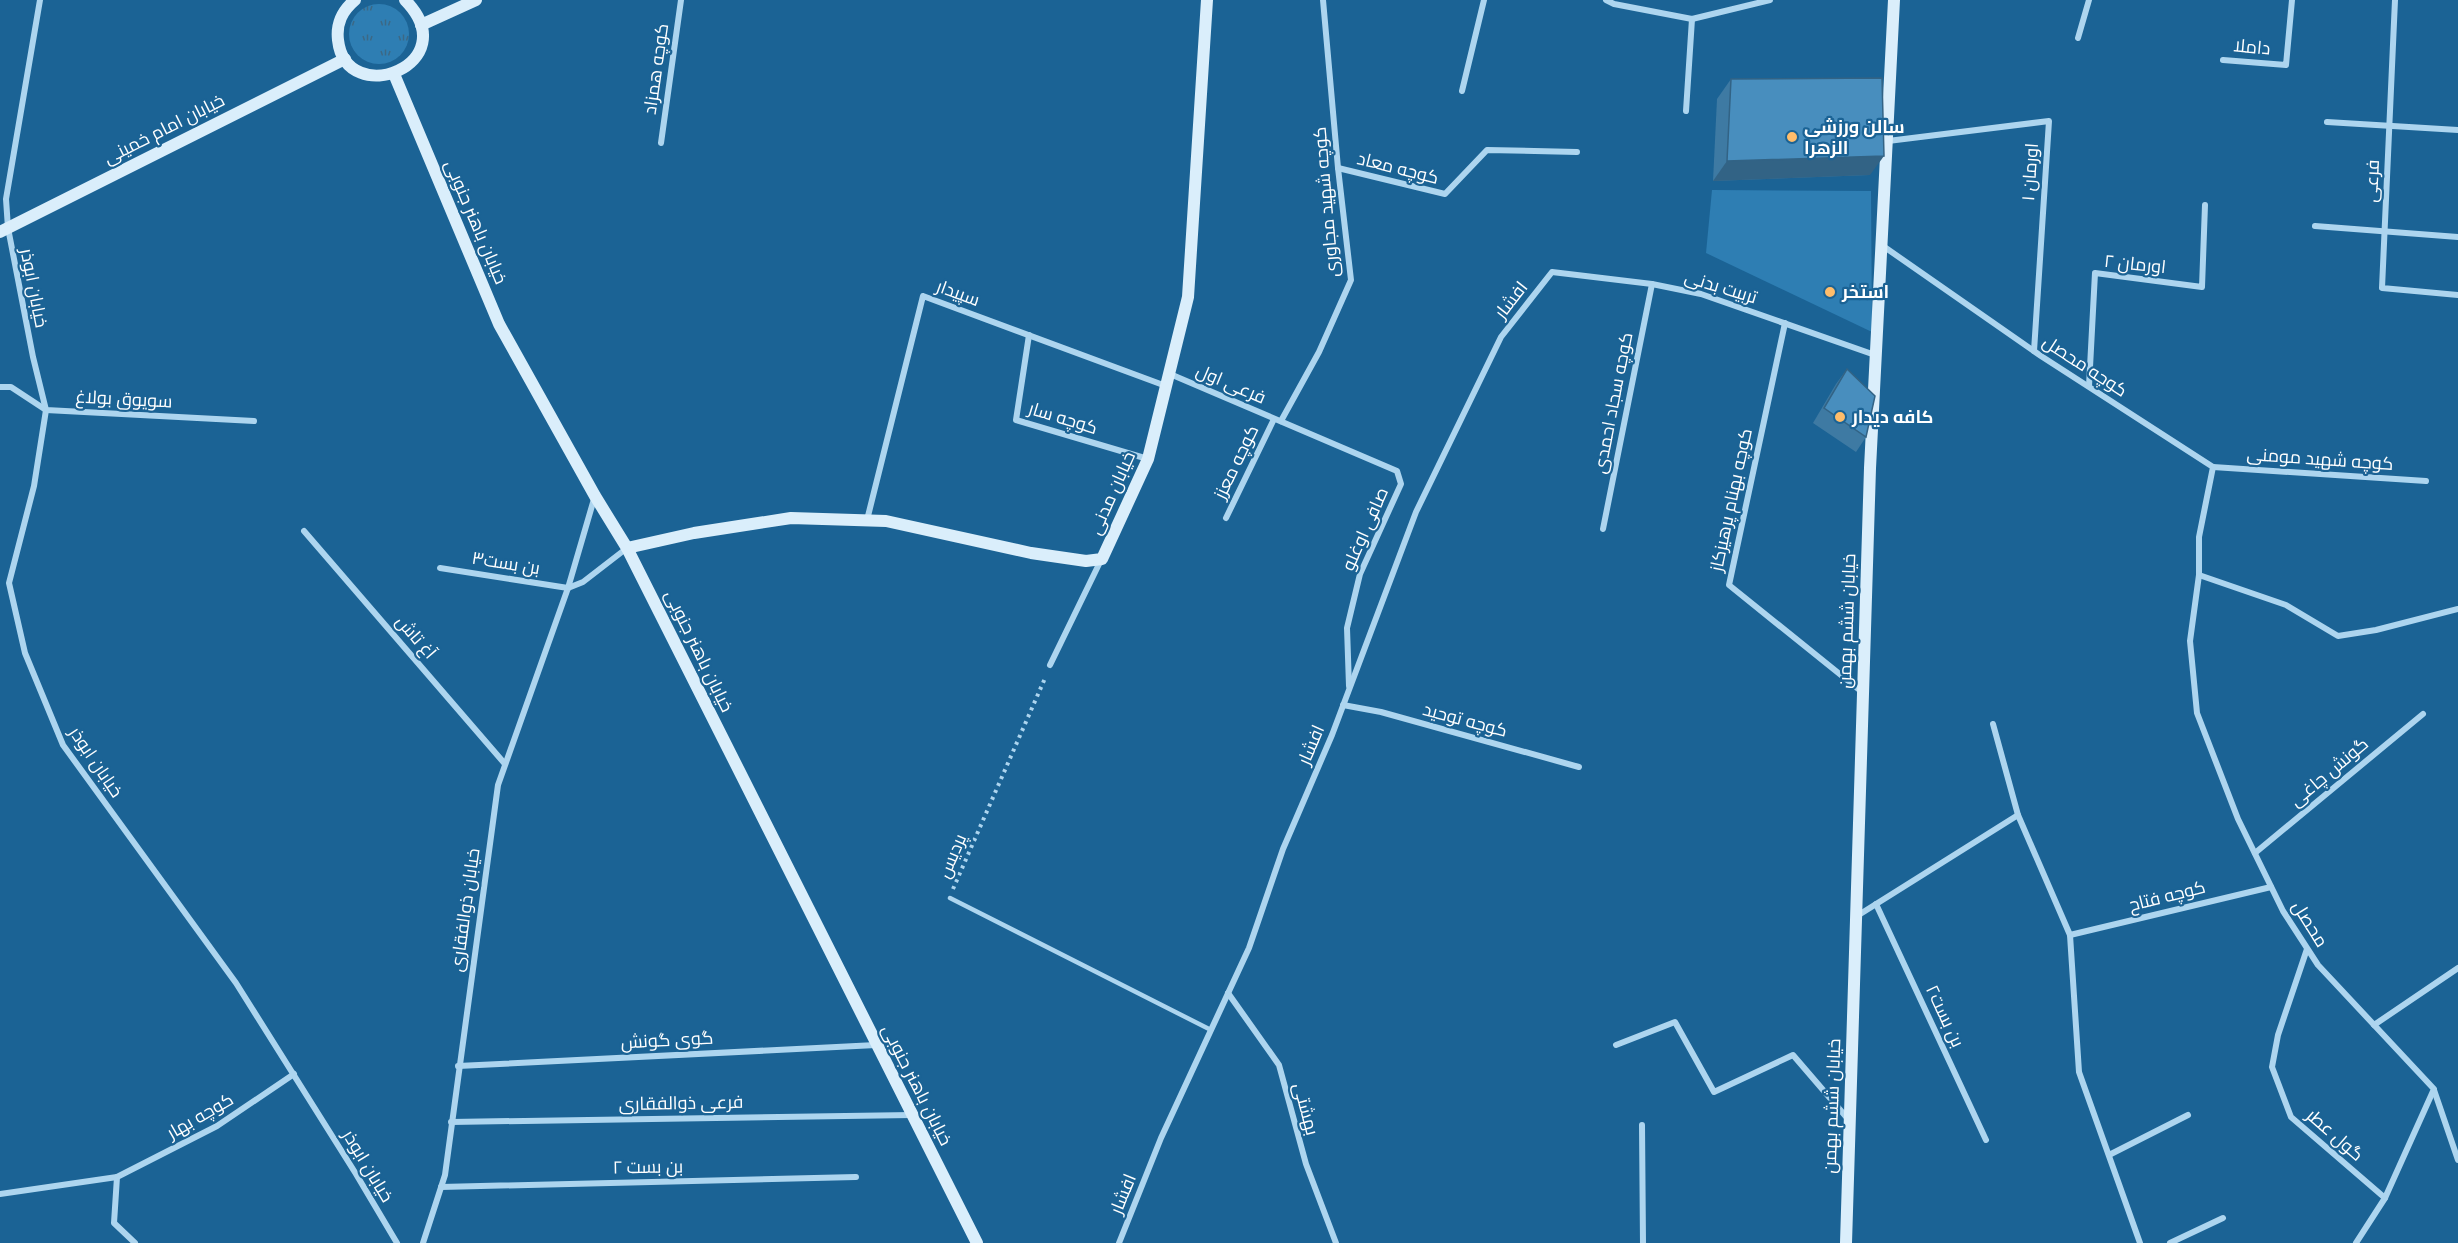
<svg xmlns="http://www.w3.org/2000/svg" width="2458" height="1243" font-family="'Public Sans',Cairo,sans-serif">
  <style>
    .grass { fill: url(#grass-tufts) }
    .park { fill: #2e7eb3 }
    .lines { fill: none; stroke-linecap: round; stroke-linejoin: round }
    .path { stroke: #add5ef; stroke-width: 4; stroke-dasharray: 3 4.5; stroke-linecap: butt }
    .lane { stroke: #add5ef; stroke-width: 4.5 }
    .street { stroke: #add5ef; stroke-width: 6 }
    .secondary { stroke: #daeefb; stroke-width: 12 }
    .wall { fill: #3e7aa3 }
    .shaded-wall { fill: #326385 }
    .building { fill: #488ebe; stroke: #326385; stroke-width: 1.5 }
    .poi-dot { fill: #ffbd6b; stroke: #1b6395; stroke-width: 2 }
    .labels { text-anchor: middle; stroke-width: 4.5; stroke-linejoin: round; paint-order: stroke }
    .street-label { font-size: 18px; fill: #fff; stroke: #1b6395 }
    .poi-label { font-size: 18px; font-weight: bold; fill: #fff; stroke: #1b6395; text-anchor: start }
  </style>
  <defs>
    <pattern id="grass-tufts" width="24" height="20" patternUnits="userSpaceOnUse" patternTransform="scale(1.5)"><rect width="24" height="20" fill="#2e7eb3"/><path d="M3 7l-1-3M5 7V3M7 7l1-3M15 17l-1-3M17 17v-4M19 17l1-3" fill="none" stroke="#3c6885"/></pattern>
  </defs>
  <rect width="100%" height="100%" fill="#1b6395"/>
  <circle class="grass" cx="379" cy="34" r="30"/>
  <path class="park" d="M1712,190L1871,191L1872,332L1706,253Z"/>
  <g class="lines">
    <path class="path" d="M953,889L1046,676"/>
    <path class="lane" d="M950,898L1211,1030"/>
    <g class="street">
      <path d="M40,0L6,199L8,228L33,357L46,410L34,486L9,583L25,653L63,745L236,983L356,1174L397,1243"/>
      <path d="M1606,0L1614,4L1692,19L1770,0"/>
      <path d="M2395,0L2382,288L2458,295"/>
      <path d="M2078,38L2089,0"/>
      <path d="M2223,60L2286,65L2292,0"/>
      <path d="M1462,91L1484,0"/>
      <path d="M1686,111L1692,19"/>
      <path d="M2327,122L2458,130"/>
      <path d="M1888,141L2049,121L2034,351"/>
      <path d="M661,143L681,0"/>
      <path d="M1338,168L1445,194L1487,150L1577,152"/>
      <path d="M2315,226L2458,237"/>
      <path d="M1883,246L2041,356L2213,467L2199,537V575L2286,605L2338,636L2376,630L2458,609"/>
      <path d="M1785,323L1729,585L1862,692"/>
      <path d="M1029,335L1016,420L1148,459"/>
      <path d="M1170,374L1397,471L1401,484L1360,574L1347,628L1349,686"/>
      <path d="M2089,386L2095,273L2202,287L2205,205"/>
      <path d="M0,387H11L46,410L254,421"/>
      <path d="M1281,421L1319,352L1351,280L1338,168L1323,0"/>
      <path d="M2213,467L2426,481"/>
      <path d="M1226,518L1274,419"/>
      <path d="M867,520L923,296L1166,386"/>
      <path d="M1603,529L1652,284"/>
      <path d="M304,531L505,764"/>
      <path d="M440,568L568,588"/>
      <path d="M2199,575L2190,641L2197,713L2238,819L2283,911L2318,965L2434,1089L2385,1198L2356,1243"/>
      <path d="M568,588L583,582L627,548"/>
      <path d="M1050,665L1101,560"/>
      <path d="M1343,705L1381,712L1579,767"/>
      <path d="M1993,724L2018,815"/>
      <path d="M2255,853L2423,714"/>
      <path d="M1876,904L1986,1140"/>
      <path d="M1857,916L2018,815L2070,935L2079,1072L2140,1243"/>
      <path d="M2070,935L2271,887"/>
      <path d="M2307,949L2278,1035L2272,1067L2291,1117L2385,1198"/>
      <path d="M1228,993L1279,1065L1306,1164L1336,1243"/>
      <path d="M2374,1025L2458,968"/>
      <path d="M1616,1045L1675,1022L1714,1092L1793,1055L1848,1119"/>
      <path d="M458,1066L876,1045"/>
      <path d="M2434,1090L2458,1160"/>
      <path d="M451,1122L912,1115"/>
      <path d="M1642,1125L1643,1243"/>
      <path d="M2109,1155L2188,1115"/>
      <path d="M441,1187L856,1177"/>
      <path d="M0,1194L117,1177"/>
      <path d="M135,1243L114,1223L117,1177L217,1126L294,1074"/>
      <path d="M423,1243L445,1175L498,785L568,588L594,499"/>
      <path d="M1119,1243L1161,1138L1249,948L1283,849L1332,735L1416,512L1501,337L1552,272L1652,284L1701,294L1875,355"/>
      <path d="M2170,1243L2223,1218"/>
    </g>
    <g class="secondary">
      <path d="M355,0C342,11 336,23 338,40C346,111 468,64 405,0"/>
      <path d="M421,25L476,0"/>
      <path d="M394,74L499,324L595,496L627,548L977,1243"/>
      <path d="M0,232L345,59"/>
      <path d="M627,548L694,533L791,518L886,521L1031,553L1086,561L1102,559L1148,459L1188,297L1207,0"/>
      <path d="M1846,1243L1870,468L1894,0"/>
    </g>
  </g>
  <g class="wall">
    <path d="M1731,79L1870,175L1713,181L1717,99Z"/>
    <path d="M1847,369L1866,437L1856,452L1813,423L1836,384Z"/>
  </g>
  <path class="shaded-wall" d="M1884,156L1870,175L1713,181L1727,161Z"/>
  <g class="building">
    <path d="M1882,78L1884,156L1727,161L1731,79Z"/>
    <path d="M1847,369L1875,396L1866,437L1824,408Z"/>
  </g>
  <g class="poi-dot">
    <circle cx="1792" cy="137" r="6"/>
    <circle cx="1830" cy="292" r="6"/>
    <circle cx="1840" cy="417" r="6"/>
  </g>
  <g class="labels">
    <g class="street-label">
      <text transform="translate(2252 47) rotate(5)" y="6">داملا</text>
      <text transform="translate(656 69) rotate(-82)" y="6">کوچه همزاد</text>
      <text transform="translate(164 129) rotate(-27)" y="6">خیابان امام خمینی</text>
      <text transform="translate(1398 168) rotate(14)" y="6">کوچه معاد</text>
      <text transform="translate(2030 172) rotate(-86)" y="6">اورمان ۱</text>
      <text transform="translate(2372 181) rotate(-87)" y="6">فرعی</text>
      <text transform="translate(1326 202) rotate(-95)" y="6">کوچه شهید مجاوری</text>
      <text transform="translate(476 222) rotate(67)" y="6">خیابان باهنر جنوبی</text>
      <text transform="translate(2135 264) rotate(6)" y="6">اورمان ۲</text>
      <text transform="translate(1721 287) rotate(17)" y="6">تربیت بدنی</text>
      <text transform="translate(34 288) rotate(79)" y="6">خیابان ابوذر</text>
      <text transform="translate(958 293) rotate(20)" y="6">سپیدار</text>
      <text transform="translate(1511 300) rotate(-52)" y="6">افشار</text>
      <text transform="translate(2085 366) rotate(33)" y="6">کوچه محصل</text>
      <text transform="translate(1231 384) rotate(23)" y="6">فرعی اول</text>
      <text transform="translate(124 399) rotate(3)" y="6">سویوق بولاغ</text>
      <text transform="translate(1613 403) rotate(-79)" y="6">کوچه سجاد احمدی</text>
      <text transform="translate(1063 418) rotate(17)" y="6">کوچه سار</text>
      <text transform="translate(2320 459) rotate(4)" y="6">کوچه شهید مومنی</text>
      <text transform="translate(1236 462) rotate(-64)" y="6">کوچه معزز</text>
      <text transform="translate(1112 493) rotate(-66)" y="6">خیابان مدنی</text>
      <text transform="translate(1731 500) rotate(-78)" y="6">کوچه بهنام پرهیزکاز</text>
      <text transform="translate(1365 529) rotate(-66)" y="6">صافی اوغلو</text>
      <text transform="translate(506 563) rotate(9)" y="6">بن بست۳</text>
      <text transform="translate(1847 621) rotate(-88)" y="6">خیابان ششم بهمن</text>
      <text transform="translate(416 637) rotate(49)" y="6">آغ تاش</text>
      <text transform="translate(699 651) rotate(64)" y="6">خیابان باهنر جنوبی</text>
      <text transform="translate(1465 720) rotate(15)" y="6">کوچه توحید</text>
      <text transform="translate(1311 745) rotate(-67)" y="6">افشار</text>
      <text transform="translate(96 762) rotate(56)" y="6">خیابان ابوذر</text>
      <text transform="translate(2329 772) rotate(-40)" y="6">گونش چاغی</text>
      <text transform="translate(952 856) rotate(-67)" y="6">پردیس</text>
      <text transform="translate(2167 896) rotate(-14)" y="6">کوچه فتاح</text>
      <text transform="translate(465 910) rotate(-82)" y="6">خیابان ذوالفقاری</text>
      <text transform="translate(2310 924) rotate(58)" y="6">محصل</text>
      <text transform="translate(1945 1016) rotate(65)" y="6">بن بست۲</text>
      <text transform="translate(667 1040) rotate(-3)" y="6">گوی گونش</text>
      <text transform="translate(917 1085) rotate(63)" y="6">خیابان باهنر جنوبی</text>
      <text transform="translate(681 1103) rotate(-1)" y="6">فرعی ذوالفقاری</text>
      <text transform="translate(1832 1106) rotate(-88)" y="6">خیابان ششم بهمن</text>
      <text transform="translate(1306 1109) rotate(75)" y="6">بهشتی</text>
      <text transform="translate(200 1116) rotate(-30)" y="6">کوچه بهار</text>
      <text transform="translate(2335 1135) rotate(41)" y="6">گول عطر</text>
      <text transform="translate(368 1166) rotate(59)" y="6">خیابان ابوذر</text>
      <text transform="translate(648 1167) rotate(-1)" y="6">بن بست ۲</text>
      <text transform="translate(1123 1194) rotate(-68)" y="6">افشار</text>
    </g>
    <g class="poi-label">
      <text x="1804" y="133">سالن ورزشی<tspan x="1804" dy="21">الزهرا</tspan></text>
      <text x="1842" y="298">استخر</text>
      <text x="1852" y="423">کافه دیدار</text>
    </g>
  </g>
</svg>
